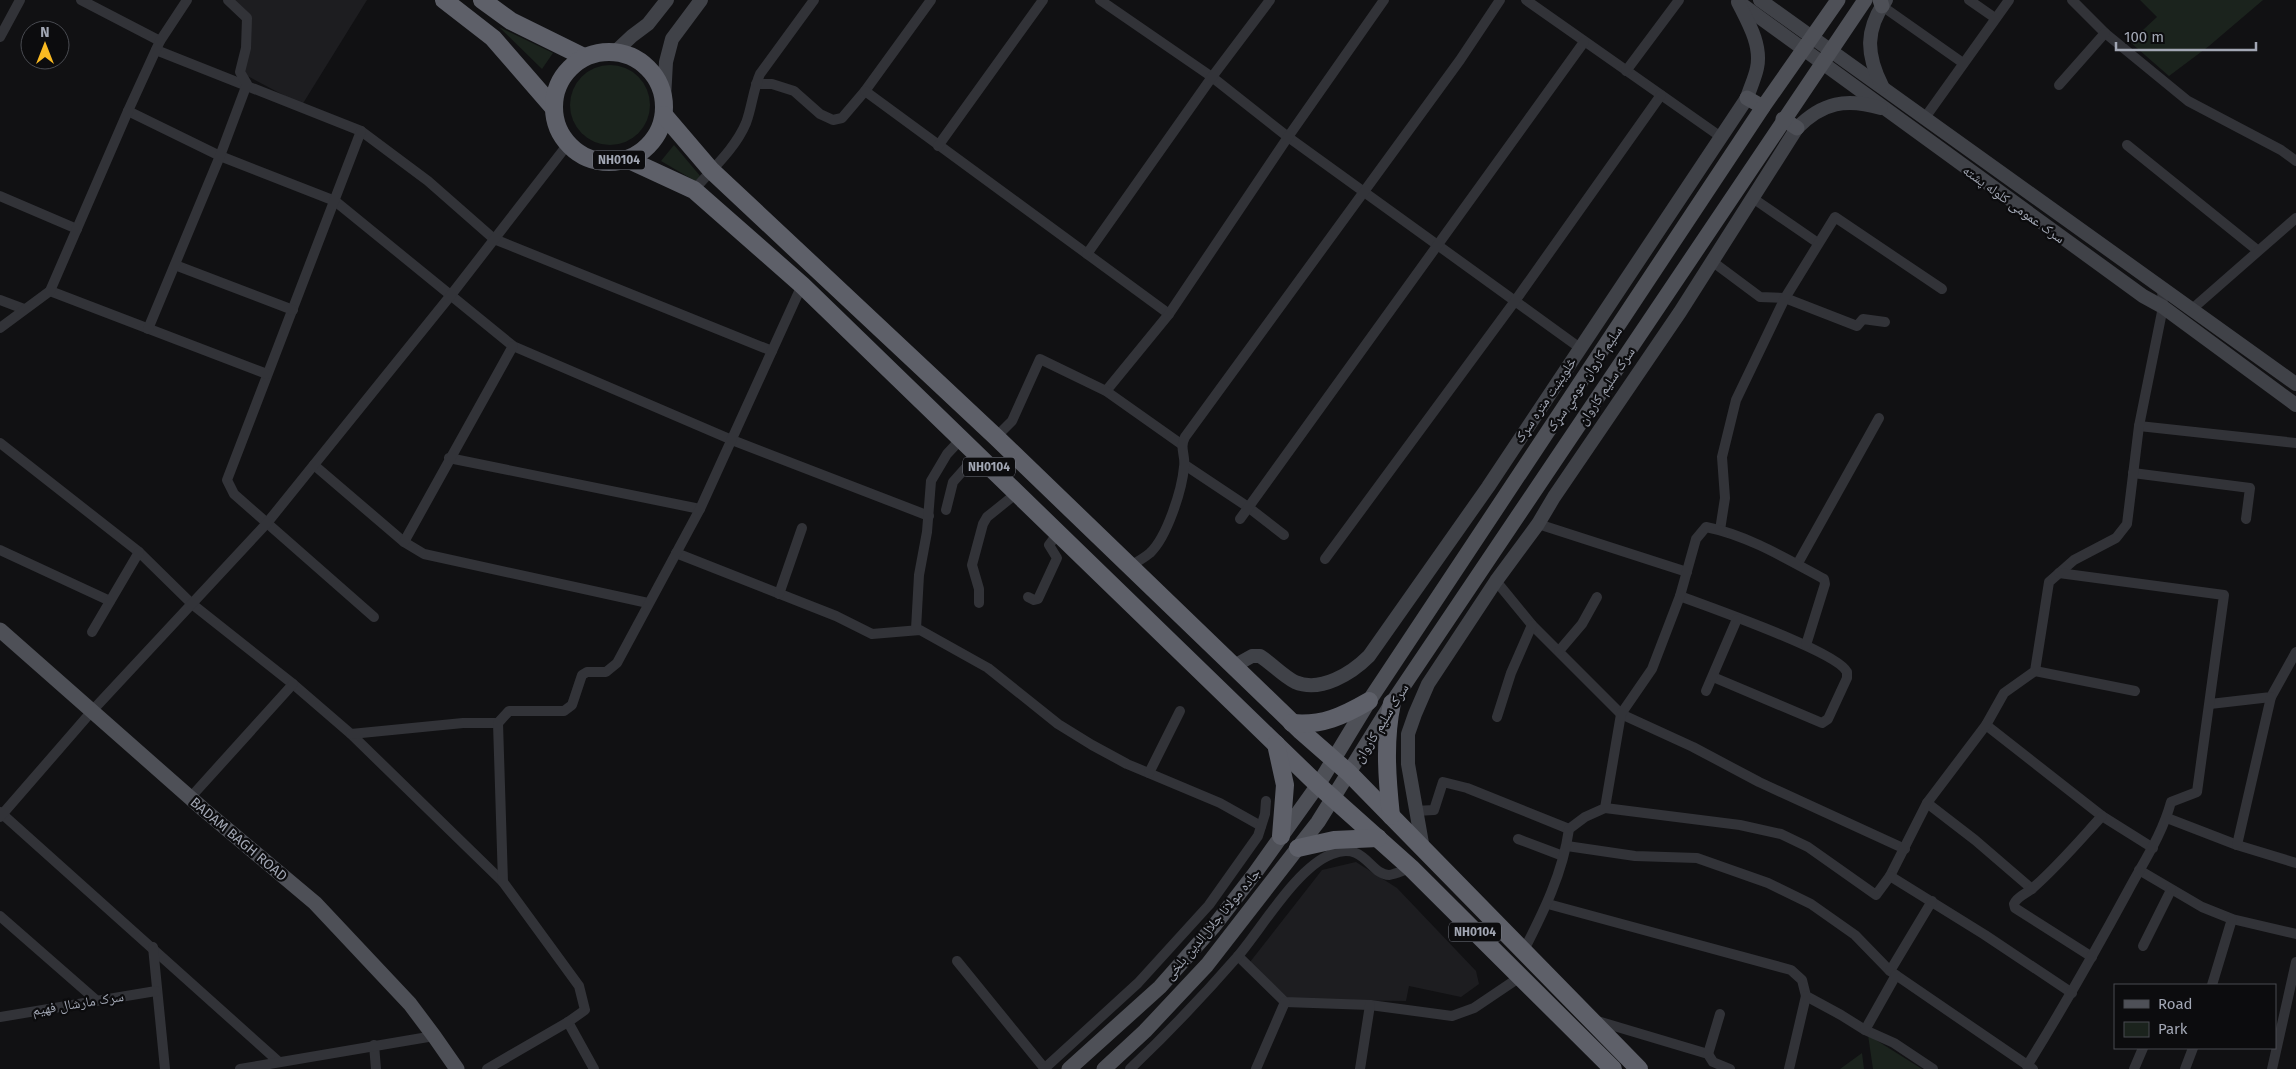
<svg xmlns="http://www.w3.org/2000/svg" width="2296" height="1069" font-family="'Fira Sans','Noto Naskh Arabic',sans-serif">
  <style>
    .built { fill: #1d1d20 }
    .green { fill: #1b231d }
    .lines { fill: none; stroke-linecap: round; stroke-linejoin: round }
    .street { stroke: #323338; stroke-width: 10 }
    .secondary { stroke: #404248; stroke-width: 14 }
    .primary { stroke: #4e5057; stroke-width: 15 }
    .highway { stroke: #5e6069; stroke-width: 18 }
    .labels { text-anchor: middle; stroke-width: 4.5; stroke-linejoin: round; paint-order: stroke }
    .shield { fill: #0c0c0e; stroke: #757882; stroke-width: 1 }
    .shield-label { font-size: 12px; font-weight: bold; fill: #a2a7b4 }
    .street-label { font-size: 14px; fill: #a2a7b4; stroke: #0c0c0e }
  </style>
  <rect width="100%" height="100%" fill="#111113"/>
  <g class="built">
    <path d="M228,0H367L302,105L240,72L247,18Z"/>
    <path d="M1356,862L1397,888L1476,971L1479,984L1461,997L1409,986L1406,1001L1290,1000L1250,962L1322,870Z"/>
  </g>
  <g class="green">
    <path d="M2140,0H2263L2209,46L2169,76L2130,42L2157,17Z"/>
    <path d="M499,27L553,53L542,69Z"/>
    <circle cx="610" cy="105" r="40"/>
    <path d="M674,145L701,177L697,182L661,161Z"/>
    <path d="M1868,1035L1922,1069H1873Z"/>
    <path d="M1862,1053L1864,1069H1840Z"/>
  </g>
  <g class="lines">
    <g class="street">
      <path d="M81,0L160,41"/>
      <path d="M1100,0L1212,77L1288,137L1580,348"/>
      <path d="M1526,0L1721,137"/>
      <path d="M1969,0L1995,18"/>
      <path d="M2072,0L2105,33L2188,101L2281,150L2296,161"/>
      <path d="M1882,6L1963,63"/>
      <path d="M0,37L20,0"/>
      <path d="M156,50L361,131L428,181L494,239L772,351"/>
      <path d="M1626,71L1679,0"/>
      <path d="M756,84H772L794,91L820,114L833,120L842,118L865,91L931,0"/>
      <path d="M2059,85L2105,33"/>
      <path d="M865,91L1169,314"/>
      <path d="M128,111L220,156L335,201L513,346L732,440L929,516"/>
      <path d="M1924,119L2009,0"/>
      <path d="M361,131L227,480L234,494L374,617"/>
      <path d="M2127,145L2257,250"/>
      <path d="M938,146L1043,0"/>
      <path d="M694,190C712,169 735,149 746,123C752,107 753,90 760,74L814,0"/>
      <path d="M0,196L77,229"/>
      <path d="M1754,199L1818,243"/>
      <path d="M1087,254L1212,77L1270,0"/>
      <path d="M1713,262L1760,297L1785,298L1857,326L1863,319L1885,322"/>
      <path d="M175,265L293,310"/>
      <path d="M50,291L267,374"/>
      <path d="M0,300L24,309"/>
      <path d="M2191,310L2296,218"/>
      <path d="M0,328L50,291L128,111L160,41L187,0"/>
      <path d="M148,329L220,156L247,84L240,72L246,48L247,18L228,0"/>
      <path d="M1106,391L1169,314L1288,137L1384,0"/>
      <path d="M2139,426L2296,443"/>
      <path d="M996,437L1012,421L1040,359L1106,391L1181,444"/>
      <path d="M0,443L139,552L192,604L293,684L351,734L503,882"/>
      <path d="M449,458L700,509"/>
      <path d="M314,465L404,542L424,554L648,603"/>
      <path d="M1185,465L1248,507L1284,535"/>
      <path d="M2133,473L2250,488L2246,519"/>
      <path d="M946,510L953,482L977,455"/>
      <path d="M1240,519L1584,42"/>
      <path d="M1538,524L1687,572"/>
      <path d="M1720,530L1725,498L1722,457L1736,400L1785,298L1835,217L1942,289"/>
      <path d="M404,542L513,346"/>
      <path d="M0,550L110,601"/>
      <path d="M676,553L836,616L872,634L920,630L988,668L1058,724L1092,745L1127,764L1220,803L1261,826"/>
      <path d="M1325,559L1515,301L1661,95"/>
      <path d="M1798,563L1879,418"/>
      <path d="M1130,566C1137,562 1144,558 1150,553C1167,537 1182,490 1184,467C1186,456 1179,448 1185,437L1460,60L1500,0"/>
      <path d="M1496,581L1532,625L1621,714L1693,747L1759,782L1905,849"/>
      <path d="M779,594L802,528"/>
      <path d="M1680,596C1708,607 1837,651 1847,672V678L1828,719L1822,723L1713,677"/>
      <path d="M1028,597L1034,600L1038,599L1057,558L1049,545L1058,533"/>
      <path d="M979,603V589L972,565L983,524L987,517L1017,493"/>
      <path d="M916,629L919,575L927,532L931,481L947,454L961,439"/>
      <path d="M92,632L139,552"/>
      <path d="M1559,651L1582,624L1597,597"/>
      <path d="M2035,671L2135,691"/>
      <path d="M1706,691L1737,619"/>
      <path d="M2210,704L2271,697L2296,652"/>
      <path d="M1497,717L1511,673L1532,625"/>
      <path d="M1986,725L2102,816L2153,848"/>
      <path d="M351,734L463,723H498"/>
      <path d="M1149,773L1180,711"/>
      <path d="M190,798L293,684"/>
      <path d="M1927,803L1975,840L2032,889"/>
      <path d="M1605,808L1740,825L1781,834L1808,847L1876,895L1890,876L1927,803L1986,725L2004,693L2035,671L2049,582L2074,560L2116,538L2127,524L2139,426L2163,307L2162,289"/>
      <path d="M1415,811L1434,810L1443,782L1467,788L1569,829"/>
      <path d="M0,812L279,1062"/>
      <path d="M0,817L92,711L267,523L451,295L568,144"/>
      <path d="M2167,818L2237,845L2296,863"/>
      <path d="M1518,839L1563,856"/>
      <path d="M2237,845L2271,697"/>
      <path d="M1567,846L1635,856L1697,858L1768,883L1811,904L1855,935L1890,971L2033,1069"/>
      <path d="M2139,870L2202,907L2232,919L2296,934"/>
      <path d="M1890,876L1985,935L2072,993"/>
      <path d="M1548,904L1791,970L1802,980L1806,996L1841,1015L1865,1030L1894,1043L1933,1069"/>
      <path d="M0,916L96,1000"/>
      <path d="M2143,946L2171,890"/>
      <path d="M153,947L165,1069"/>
      <path d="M1523,952C1543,913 1563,873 1569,829L1585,817L1605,808L1621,714L1652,669L1680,596L1696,539L1706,527C1747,535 1787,559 1824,579L1825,584L1806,645"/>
      <path d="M1238,956L1285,1002L1370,1005L1452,1016L1474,1008L1520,977"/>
      <path d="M2092,957L2015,908L2014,904C2017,896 2028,893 2034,887C2059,865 2080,840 2102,816"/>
      <path d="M957,961L1045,1069"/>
      <path d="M1890,971L1932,901"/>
      <path d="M2212,985L2232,919"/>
      <path d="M0,1017L156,991"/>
      <path d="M1594,1020L1708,1054L1713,1062L1730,1069"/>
      <path d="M568,1022L594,1069"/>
      <path d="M1865,1030L1896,975"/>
      <path d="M374,1045L376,1069"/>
      <path d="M1708,1054L1720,1014"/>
      <path d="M2027,1066C2063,1008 2096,950 2128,891C2144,861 2162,835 2171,802L2197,792L2224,595L2059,573"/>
      <path d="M240,1069L434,1036"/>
      <path d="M487,1069L568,1022L585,1010L579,986L503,882L498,723L509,711H564L572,705L582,675L587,672H606L617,663L700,509L802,285"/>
      <path d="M1044,1069L1138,983L1209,905L1258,836L1265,814L1266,801"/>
      <path d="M1130,1069C1167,1034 1204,995 1238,956C1262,928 1297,867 1332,854C1365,841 1370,875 1389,875C1396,874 1404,870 1411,868"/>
      <path d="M1256,1069L1285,1002"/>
      <path d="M1360,1069L1370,1005"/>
      <path d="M1789,1069L1806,996"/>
      <path d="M2134,1069L2143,1048"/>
      <path d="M2185,1069L2193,1048"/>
      <path d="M2272,1069L2296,962"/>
    </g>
    <g class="secondary">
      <path d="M1760,0L2296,384"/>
      <path d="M1740,3L2143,296L2163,307L2296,405"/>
      <path d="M616,51L632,36L648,24L667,0"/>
      <path d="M1882,86C1866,54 1865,30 1886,0"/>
      <path d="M664,98L666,62L672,39L701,0"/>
      <path d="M1234,666L1252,656H1260C1271,663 1283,676 1295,682C1321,693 1352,673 1369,656L1488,487L1747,98C1750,88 1755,78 1757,68C1762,45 1748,22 1738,2"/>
      <path d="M1423,849L1408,764V734L1415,714L1428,684L1496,581L1538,524L1554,497L1680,312L1797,128C1823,102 1846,98 1881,108"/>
    </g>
    <g class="primary">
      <path d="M1880,0L1882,6"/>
      <path d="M1747,98L1763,107"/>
      <path d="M1783,119L1797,128"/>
      <path d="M0,630L203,809L315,903L410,1004L434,1036L457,1069"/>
      <path d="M1069,1069L1160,987L1214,926L1255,873L1318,785L1369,701L1763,107L1838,0"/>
      <path d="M1104,1069L1145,1031L1207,965L1318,822L1392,703L1865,0"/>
    </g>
    <g class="highway">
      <path d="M444,0L493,38L553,107"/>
      <path d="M482,0L511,21L584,57"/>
      <circle cx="609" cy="107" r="55"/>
      <path d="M664,115L711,170L996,437L1301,731L1349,773L1639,1069"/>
      <path d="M627,159L694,190L802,285L1318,785L1411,868L1613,1069"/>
      <path d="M1292,723C1322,726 1343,716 1369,701"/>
      <path d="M1276,744L1285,785L1281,836"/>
      <path d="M1391,816C1387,778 1384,741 1392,703"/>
      <path d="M1298,848L1334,840L1378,838"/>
    </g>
  </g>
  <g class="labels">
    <g class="shield">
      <rect x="593" y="150.5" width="52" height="19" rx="4"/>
      <rect x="963" y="457.5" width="52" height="19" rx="4"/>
      <rect x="1449" y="922.5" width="52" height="19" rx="4"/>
    </g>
    <g class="shield-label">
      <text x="619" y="164">NH0104</text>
      <text x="989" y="471">NH0104</text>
      <text x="1475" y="936">NH0104</text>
    </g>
    <g class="street-label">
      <text transform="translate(2014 204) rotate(36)" y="5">سرک عمومی کلوله پشته</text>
      <text transform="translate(1584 379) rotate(-56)" y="5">سلیم کاروان عومي سړک</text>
      <text transform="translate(1606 386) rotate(-56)" y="5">سرک سلیم کاروان</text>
      <text transform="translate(1545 400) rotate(-56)" y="5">څلویښت متره سړک</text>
      <text transform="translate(1381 723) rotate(-58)" y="5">سرک سلیم کاروان</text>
      <text transform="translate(239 839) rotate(40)" y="5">BADAM BAGH ROAD</text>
      <text transform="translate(1212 924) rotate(-50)" y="5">جاده مولانا جلال‌الدین بلخی</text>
      <text transform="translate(78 1003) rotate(-9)" y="5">سرک مارشال فهیم</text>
    </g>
  </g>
  <rect x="2114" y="984" width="162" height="65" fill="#0c0c0e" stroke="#484a50"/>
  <rect x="2124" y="1000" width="25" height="8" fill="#4e5057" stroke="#484a50"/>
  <text x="2158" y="1009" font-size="15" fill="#a2a7b4">Road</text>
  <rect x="2124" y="1022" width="25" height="15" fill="#1b231d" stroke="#484a50"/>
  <text x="2158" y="1034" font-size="15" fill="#a2a7b4">Park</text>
  <g transform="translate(45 45)"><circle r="24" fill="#0c0c0e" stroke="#484a50"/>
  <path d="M0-4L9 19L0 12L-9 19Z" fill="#faba22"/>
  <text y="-8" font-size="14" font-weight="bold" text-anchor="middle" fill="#a2a7b4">N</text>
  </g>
  <path d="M2116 42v8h140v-8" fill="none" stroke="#a2a7b4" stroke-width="2.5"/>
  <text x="2124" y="42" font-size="15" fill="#a2a7b4" stroke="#0c0c0e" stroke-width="4" paint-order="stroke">100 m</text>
</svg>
